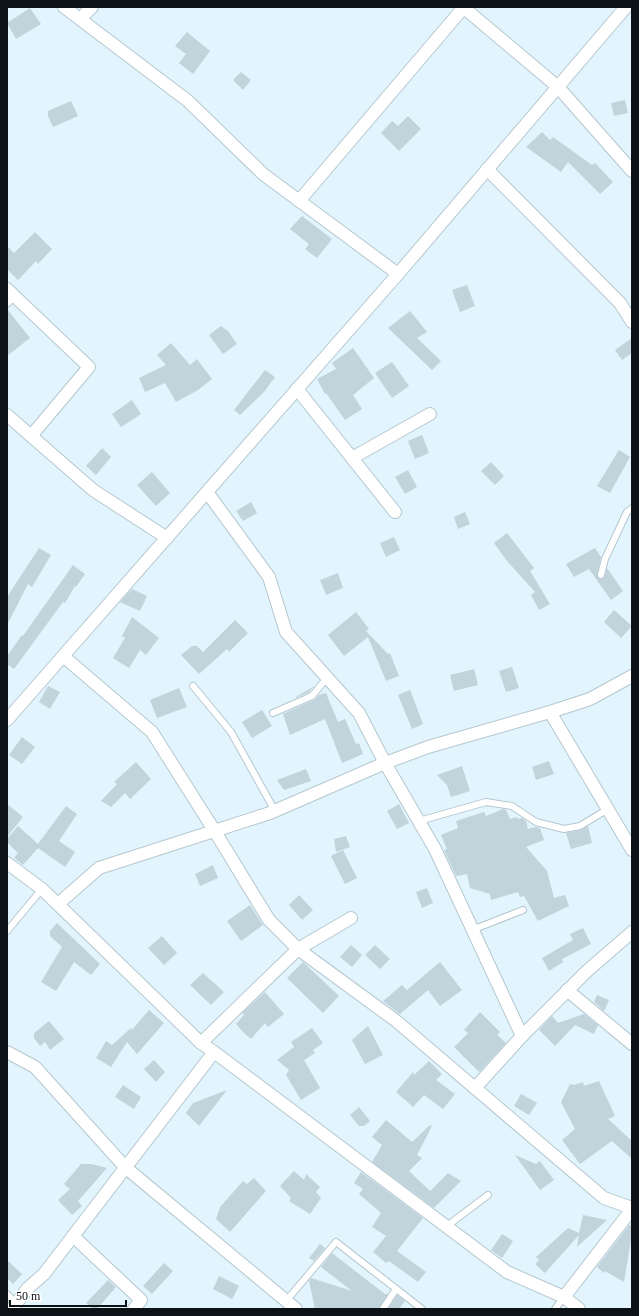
<svg xmlns="http://www.w3.org/2000/svg" width="639" height="1316" font-family="'Times New Roman',serif">
  <style>
    .building { fill: #c1d3db }
    .lines { fill: none; stroke-linecap: round; stroke-linejoin: round }
    .service-casing { stroke: #b5c7cf; stroke-width: 8 }
    .minor-casing { stroke: #b5c7cf; stroke-width: 14 }
    .service { stroke: #fff; stroke-width: 6 }
    .minor { stroke: #fff; stroke-width: 12 }
  </style>
  <rect width="100%" height="100%" fill="#e2f4fd"/>
  <g class="building">
    <path d="M30,8L41,24L16,39L7,23Z"/>
    <path d="M187,32L210,51L193,74L179,63L186,54L175,46Z"/>
    <path d="M241,72L251,80L243,90L233,80Z"/>
    <path d="M625,100L628,113L614,116L611,103Z"/>
    <path d="M71,101L78,116L53,127L48,116V111Z"/>
    <path d="M408,116L421,129L399,151L381,133L392,121L398,126Z"/>
    <path d="M542,132L550,140L553,137L592,165L595,163L613,182L600,194L568,162L561,172L526,147Z"/>
    <path d="M302,216L332,239L317,258L305,249L309,244L290,229Z"/>
    <path d="M35,232L52,249L38,264L36,261L18,280L7,269V246L14,253Z"/>
    <path d="M467,285L475,306L460,312L452,290Z"/>
    <path d="M7,309L30,338L7,356Z"/>
    <path d="M410,311L427,332L417,338L441,361L432,370L388,328Z"/>
    <path d="M221,326L228,331L237,344L223,354L209,335Z"/>
    <path d="M632,338V353L622,360L615,350Z"/>
    <path d="M171,343L190,365L197,359L212,379L198,390L176,402L165,383L145,392L139,378L166,365L157,355Z"/>
    <path d="M353,348L374,378L353,395L362,409L345,420L326,393L325,394L317,379L336,369L332,363Z"/>
    <path d="M392,362L409,386L392,398L375,373Z"/>
    <path d="M265,370L275,377L264,392L240,415L234,410Z"/>
    <path d="M132,400L141,414L121,427L112,414Z"/>
    <path d="M422,435L429,453L415,459L408,441Z"/>
    <path d="M102,448L111,457L96,475L86,466Z"/>
    <path d="M619,450L630,457L610,493L597,486Z"/>
    <path d="M491,462L504,476L495,485L481,471Z"/>
    <path d="M408,470L417,487L405,494L395,477Z"/>
    <path d="M152,472L170,493L156,506L137,485Z"/>
    <path d="M251,502L257,513L243,521L236,511Z"/>
    <path d="M465,512L470,524L458,529L454,517Z"/>
    <path d="M507,533L534,568L530,571L550,604L539,610L531,595L535,592L507,561L494,543Z"/>
    <path d="M394,537L400,550L386,557L380,543Z"/>
    <path d="M39,548L51,555L32,587L28,584L7,625V597Z"/>
    <path d="M595,548L601,557L597,574L598,578L600,579L604,578L607,568L623,591L611,600L589,569L574,577L566,564Z"/>
    <path d="M73,565L85,574L76,587L75,586L65,603L63,602L14,669L7,664V656L22,635L23,636Z"/>
    <path d="M338,573L343,588L326,595L320,580Z"/>
    <path d="M132,589L147,596L140,611L120,602Z"/>
    <path d="M614,610L632,626L621,638L604,622Z"/>
    <path d="M356,612L369,629L366,631L388,654L390,653L399,676L386,681L368,637L344,656L328,635Z"/>
    <path d="M132,617L159,638L146,655L140,650L129,668L113,658L125,638L122,636Z"/>
    <path d="M235,620L248,633L229,652L227,649L199,674L181,655L192,646H197L203,652Z"/>
    <path d="M512,667L519,688L506,692L499,671Z"/>
    <path d="M474,669L478,685L454,691L450,675Z"/>
    <path d="M48,686L60,692L50,709L39,702Z"/>
    <path d="M314,686L309,692L296,698V697Z"/>
    <path d="M179,688L187,707L157,718L150,700Z"/>
    <path d="M410,690L423,724L412,729L398,695Z"/>
    <path d="M326,693L338,722L345,719L356,744L359,743L363,754L342,763L325,719L290,735L283,714L314,700L319,695Z"/>
    <path d="M262,710L272,726L252,738L242,722Z"/>
    <path d="M22,737L35,747L22,764L9,755Z"/>
    <path d="M549,761L554,774L536,780L532,767Z"/>
    <path d="M136,762L151,779L130,799L125,793L111,807L101,801L117,784L114,782Z"/>
    <path d="M462,766L470,791L451,797L447,785L437,775Z"/>
    <path d="M306,769L311,781L284,790L277,780Z"/>
    <path d="M7,804L23,817L7,837Z"/>
    <path d="M399,804L409,823L397,829L387,811Z"/>
    <path d="M66,806L77,814L59,841L75,852L65,867L38,848L23,865L14,858L18,853L7,842V839L18,826L38,844Z"/>
    <path d="M503,809L506,810L510,819L517,817V819L522,818L526,821L528,829L536,827L540,828L544,840L526,847L547,871L554,898L565,895L569,906L538,921L524,896L520,897L518,892L491,900L490,894L470,888L467,874L456,876L444,850L447,849L441,835L458,828L456,821L484,812L486,816Z"/>
    <path d="M588,826L592,843L571,849L566,833L581,830Z"/>
    <path d="M346,836L350,847L336,852L334,839Z"/>
    <path d="M343,850L357,878L345,884L331,856Z"/>
    <path d="M213,865L218,878L200,886L195,874Z"/>
    <path d="M427,888L433,903L422,908L416,892Z"/>
    <path d="M299,895L313,910L302,920L289,905Z"/>
    <path d="M250,905L263,925L241,941L227,921Z"/>
    <path d="M57,923L100,964L91,975L74,962L56,991L41,982L62,947L50,936V931Z"/>
    <path d="M583,928L591,944L562,959L563,962L549,971L542,958L573,940L570,934Z"/>
    <path d="M162,936L177,953L164,965L148,948Z"/>
    <path d="M351,945L362,955L352,967L340,957Z"/>
    <path d="M375,945L390,959L380,969L365,955Z"/>
    <path d="M303,962L339,996L323,1013L287,978Z"/>
    <path d="M440,962L462,990L440,1006L428,990L400,1014L383,1001L402,985L407,990Z"/>
    <path d="M203,973L224,992L211,1005L190,985Z"/>
    <path d="M265,992L284,1014L268,1027L265,1023L251,1039L244,1033L236,1024L244,1015L242,1013Z"/>
    <path d="M597,995L609,1000L604,1011L594,1002Z"/>
    <path d="M149,1010L164,1023L137,1054L127,1042L111,1067L96,1058L106,1041L112,1045L131,1028L132,1030Z"/>
    <path d="M480,1012L500,1032L497,1035L506,1043L479,1072L454,1047L468,1033L464,1030Z"/>
    <path d="M584,1014L598,1025L594,1034L575,1025L555,1046L539,1030L552,1016L558,1023Z"/>
    <path d="M49,1021L64,1039L50,1050L45,1042L40,1046L34,1038V1033Z"/>
    <path d="M368,1026L383,1055L365,1064L352,1040Z"/>
    <path d="M312,1028L323,1043L313,1050L315,1053L304,1060L320,1088L301,1100L286,1075L289,1070L277,1060L294,1047L291,1042Z"/>
    <path d="M154,1060L165,1072L156,1082L144,1069Z"/>
    <path d="M429,1061L442,1074L436,1080L455,1094L443,1109L424,1095L413,1107L396,1092L413,1072L414,1075Z"/>
    <path d="M599,1081L615,1116L608,1119L632,1141V1159L612,1141L580,1164L562,1140L575,1129L561,1102L570,1084L574,1085L583,1082L584,1086Z"/>
    <path d="M123,1085L141,1097L134,1109L115,1097Z"/>
    <path d="M227,1090L199,1126L186,1113L193,1103Z"/>
    <path d="M521,1094L537,1103L529,1115L514,1106Z"/>
    <path d="M359,1107L370,1121L364,1126H359L350,1115Z"/>
    <path d="M386,1120L412,1142L430,1125L432,1126L417,1155L422,1158L409,1171L430,1191L448,1173L461,1181L434,1208L372,1162L382,1145L372,1137Z"/>
    <path d="M515,1155L536,1164L540,1161L554,1180L540,1190Z"/>
    <path d="M81,1164H91L107,1168L78,1201L82,1206L72,1215L58,1200L70,1189L64,1184Z"/>
    <path d="M294,1171L304,1180L306,1174L320,1187L316,1192L321,1198L310,1214L289,1201L291,1198L280,1186Z"/>
    <path d="M361,1172L423,1218L397,1251L426,1272L418,1282L389,1261L386,1263L373,1252L386,1236L372,1227L381,1213L359,1194L363,1189L354,1183Z"/>
    <path d="M254,1178L266,1191L230,1232L216,1219L220,1207L243,1181L247,1184Z"/>
    <path d="M583,1215L607,1220L577,1247L579,1235L545,1273L535,1264L539,1260L536,1257L568,1228L579,1233Z"/>
    <path d="M629,1225H632V1234L624,1282L605,1271L604,1273L597,1267Z"/>
    <path d="M502,1234L513,1241L502,1258L491,1250Z"/>
    <path d="M320,1244L325,1248L314,1261L309,1258Z"/>
    <path d="M332,1253L385,1294H388L379,1309H315L309,1281L311,1278L352,1291L321,1267Z"/>
    <path d="M7,1260L22,1274L13,1284L7,1278Z"/>
    <path d="M164,1263L173,1271L152,1294L143,1286Z"/>
    <path d="M219,1276L239,1286L232,1299L213,1289Z"/>
    <path d="M108,1280L116,1287L97,1309H93L86,1303Z"/>
    <path d="M397,1295L405,1301L399,1309H388Z"/>
  </g>
  <g class="lines">
    <defs>
      <g id="service">
        <path d="M7,304L15,296"/>
        <path d="M601,575L605,559L627,512L632,508"/>
        <path d="M193,686L231,732L275,811"/>
        <path d="M273,713L312,696L327,678"/>
        <path d="M419,821L486,802L512,806L536,822L564,829L580,826L608,809"/>
        <path d="M472,930L523,910"/>
        <path d="M7,931L42,889"/>
        <path d="M447,1226L488,1195"/>
        <path d="M7,1294L16,1304"/>
        <path d="M286,1301L336,1242L422,1309"/>
        <path d="M383,1309L396,1289"/>
        <path d="M555,1309L564,1297"/>
      </g>
      <g id="minor">
        <path d="M64,7L188,101L263,174L398,274"/>
        <path d="M463,7L558,87L632,171"/>
        <path d="M80,19L92,7"/>
        <path d="M487,169L620,303L632,322"/>
        <path d="M299,201L464,7"/>
        <path d="M7,289L89,367L31,436"/>
        <path d="M297,389L395,512"/>
        <path d="M7,415L93,490L167,538"/>
        <path d="M352,458L430,414"/>
        <path d="M207,492L269,577L286,632L359,713L385,763L435,849L522,1036"/>
        <path d="M63,656L152,732L214,830L269,920L298,949L395,1020L604,1198L632,1208"/>
        <path d="M550,712L632,850"/>
        <path d="M7,720L398,274L626,7"/>
        <path d="M7,863L42,889L201,1043L214,1052L507,1272L564,1297L579,1309"/>
        <path d="M58,904L99,868L270,813L385,763L428,747L550,712L590,699L632,676"/>
        <path d="M567,990L632,1044"/>
        <path d="M201,1043L298,949L351,918"/>
        <path d="M7,1052L35,1067L125,1167L296,1309"/>
        <path d="M475,1088L522,1036L587,971L632,932"/>
        <path d="M73,1236L141,1300L134,1309"/>
        <path d="M564,1297L632,1209"/>
        <path d="M12,1309L28,1288L44,1274L214,1052"/>
      </g>
    </defs>
    <use href="#service" class="service-casing"/>
    <use href="#minor" class="minor-casing"/>
    <use href="#service" class="service"/>
    <use href="#minor" class="minor"/>
  </g>
  <rect width="639" height="1316" fill="none" stroke="#0c1215" stroke-width="16"/>
  <path d="M10 1300v6h116v-6" fill="none" stroke="#0c1215" stroke-width="2"/>
  <text x="16" y="1300" font-size="12" fill="#0c1215" stroke="#ffffff" stroke-width="3" paint-order="stroke">50 m</text>
</svg>
